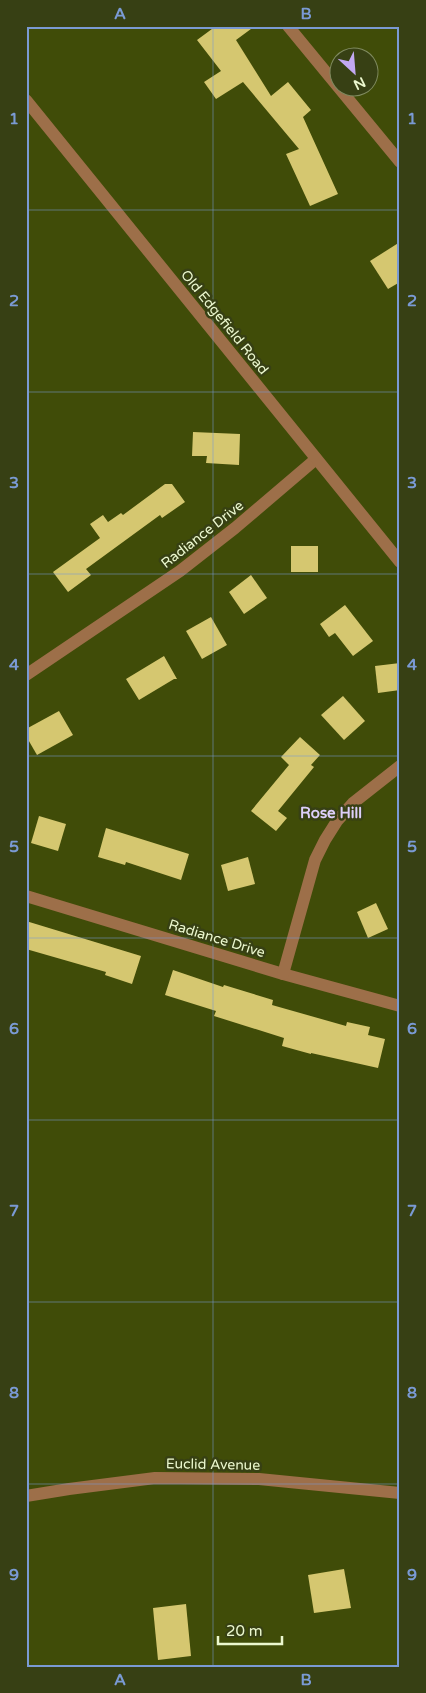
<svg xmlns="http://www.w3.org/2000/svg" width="426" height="1693" font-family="'Varela Round',sans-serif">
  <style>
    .building { fill: #d5c770 }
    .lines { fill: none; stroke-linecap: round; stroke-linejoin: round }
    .minor { stroke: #9d6f49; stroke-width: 12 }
    .tertiary { stroke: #9d6f49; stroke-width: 12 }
    .grid { fill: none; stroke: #7a9ad4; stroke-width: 1; stroke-opacity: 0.55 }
    .labels { text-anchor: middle; stroke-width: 5; stroke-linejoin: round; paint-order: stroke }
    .street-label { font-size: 14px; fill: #ecf8cf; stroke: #374014 }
    .neighbourhood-label { font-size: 15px; font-weight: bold; fill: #ddcffa; stroke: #374014 }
    .neatline { fill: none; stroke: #7a9ad4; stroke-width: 2 }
    .grid-label { font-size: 16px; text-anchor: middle; font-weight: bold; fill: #7a9ad4 }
  </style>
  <rect width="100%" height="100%" fill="#404c08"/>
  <g class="building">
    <path d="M216,26H255L236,40L271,96L288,82L311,110L303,117L338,194L310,206L286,154L299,149L243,82L216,99L204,82L221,71L197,40Z"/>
    <path d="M400,242V282L388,289L370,261Z"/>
    <path d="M193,432L240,434L239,465L206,463L207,456H192Z"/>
    <path d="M165,484H172L185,502L162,518L160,515L86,569L91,575L68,592L53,572L100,538L90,524L103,515L108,522L121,513L123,515Z"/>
    <rect x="291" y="546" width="27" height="26"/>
    <path d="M251,575L267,598L244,614L229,592Z"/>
    <path d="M345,605L373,641L353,656L335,633L329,637L320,624Z"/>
    <path d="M211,617L227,645L202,659L186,631Z"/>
    <path d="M164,656L177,679H174L139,700L126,679Z"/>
    <path d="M400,663V690L378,693L375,666Z"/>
    <path d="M343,696L365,721L344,740L321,715Z"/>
    <path d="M59,711L73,735L37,755L26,736V729Z"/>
    <path d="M300,737L320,755L311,765L314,767L278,811L287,818L276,831L251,811L289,765L281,757Z"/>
    <path d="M39,816L66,824L58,851L31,843Z"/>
    <path d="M106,828L189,854L181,880L126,862L125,865L98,857Z"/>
    <path d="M248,857L255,884L228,891L221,865Z"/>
    <path d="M376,903L388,929L368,938L357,912Z"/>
    <path d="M26,921L141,956L132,984L105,975L106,972L26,949Z"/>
    <path d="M173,970L223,987L224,985L273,1000L272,1005L346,1026L347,1022L370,1027L368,1035L385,1039L378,1068L311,1053V1054L282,1046L284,1038L214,1016L216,1011L165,995Z"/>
    <path d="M344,1569L351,1608L314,1613L308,1575Z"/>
    <path d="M186,1604L191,1656L158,1660L153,1608Z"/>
  </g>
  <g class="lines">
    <g class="minor">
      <path d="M288,26L400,162"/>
      <path d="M26,675L180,571L235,528L316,459"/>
      <path d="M26,896L283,974L400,1006"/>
      <path d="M283,974L315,860L325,840L337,821L353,803L400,766"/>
      <path d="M26,1496L69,1489L155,1478L259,1479L400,1493"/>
    </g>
    <path class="tertiary" d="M26,100L400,562"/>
  </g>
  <path class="grid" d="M213,26V1667M26,210H400M26,392H400M26,574H400M26,756H400M26,938H400M26,1120H400M26,1302H400M26,1484H400"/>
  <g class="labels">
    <g class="street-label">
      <text transform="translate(225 322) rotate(51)" y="5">Old Edgefield Road</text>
      <text transform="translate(202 534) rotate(-38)" y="5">Radiance Drive</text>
      <text transform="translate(217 938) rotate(17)" y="5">Radiance Drive</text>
      <text transform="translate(213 1464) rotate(1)" y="5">Euclid Avenue</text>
    </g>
    <g class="neighbourhood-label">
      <text x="331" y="818">Rose Hill</text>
    </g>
  </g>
  <rect width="426" height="1693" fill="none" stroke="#374014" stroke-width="55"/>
  <g transform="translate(354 72) rotate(154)"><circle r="24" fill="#374014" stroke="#7f8a5f"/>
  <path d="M0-4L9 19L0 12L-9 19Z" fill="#c2a8f2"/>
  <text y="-8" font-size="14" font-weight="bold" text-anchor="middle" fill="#ecf8cf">N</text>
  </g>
  <path d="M218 1636v8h64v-8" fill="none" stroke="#ecf8cf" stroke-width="2.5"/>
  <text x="226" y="1636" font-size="15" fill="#ecf8cf" stroke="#374014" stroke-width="4" paint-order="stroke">20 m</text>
  <rect x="28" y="28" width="370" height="1638" class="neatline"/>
  <g class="grid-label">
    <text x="120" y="19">A</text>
    <text x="306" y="19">B</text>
    <text x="14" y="124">1</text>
    <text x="412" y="124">1</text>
    <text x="14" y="306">2</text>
    <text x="412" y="306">2</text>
    <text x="14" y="488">3</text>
    <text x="412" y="488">3</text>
    <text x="14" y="670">4</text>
    <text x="412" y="670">4</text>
    <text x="14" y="852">5</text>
    <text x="412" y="852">5</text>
    <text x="14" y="1034">6</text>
    <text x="412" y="1034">6</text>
    <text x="14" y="1216">7</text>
    <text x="412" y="1216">7</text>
    <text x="14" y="1398">8</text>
    <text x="412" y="1398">8</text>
    <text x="14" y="1580">9</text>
    <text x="412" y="1580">9</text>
    <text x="120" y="1685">A</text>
    <text x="306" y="1685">B</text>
  </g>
</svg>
